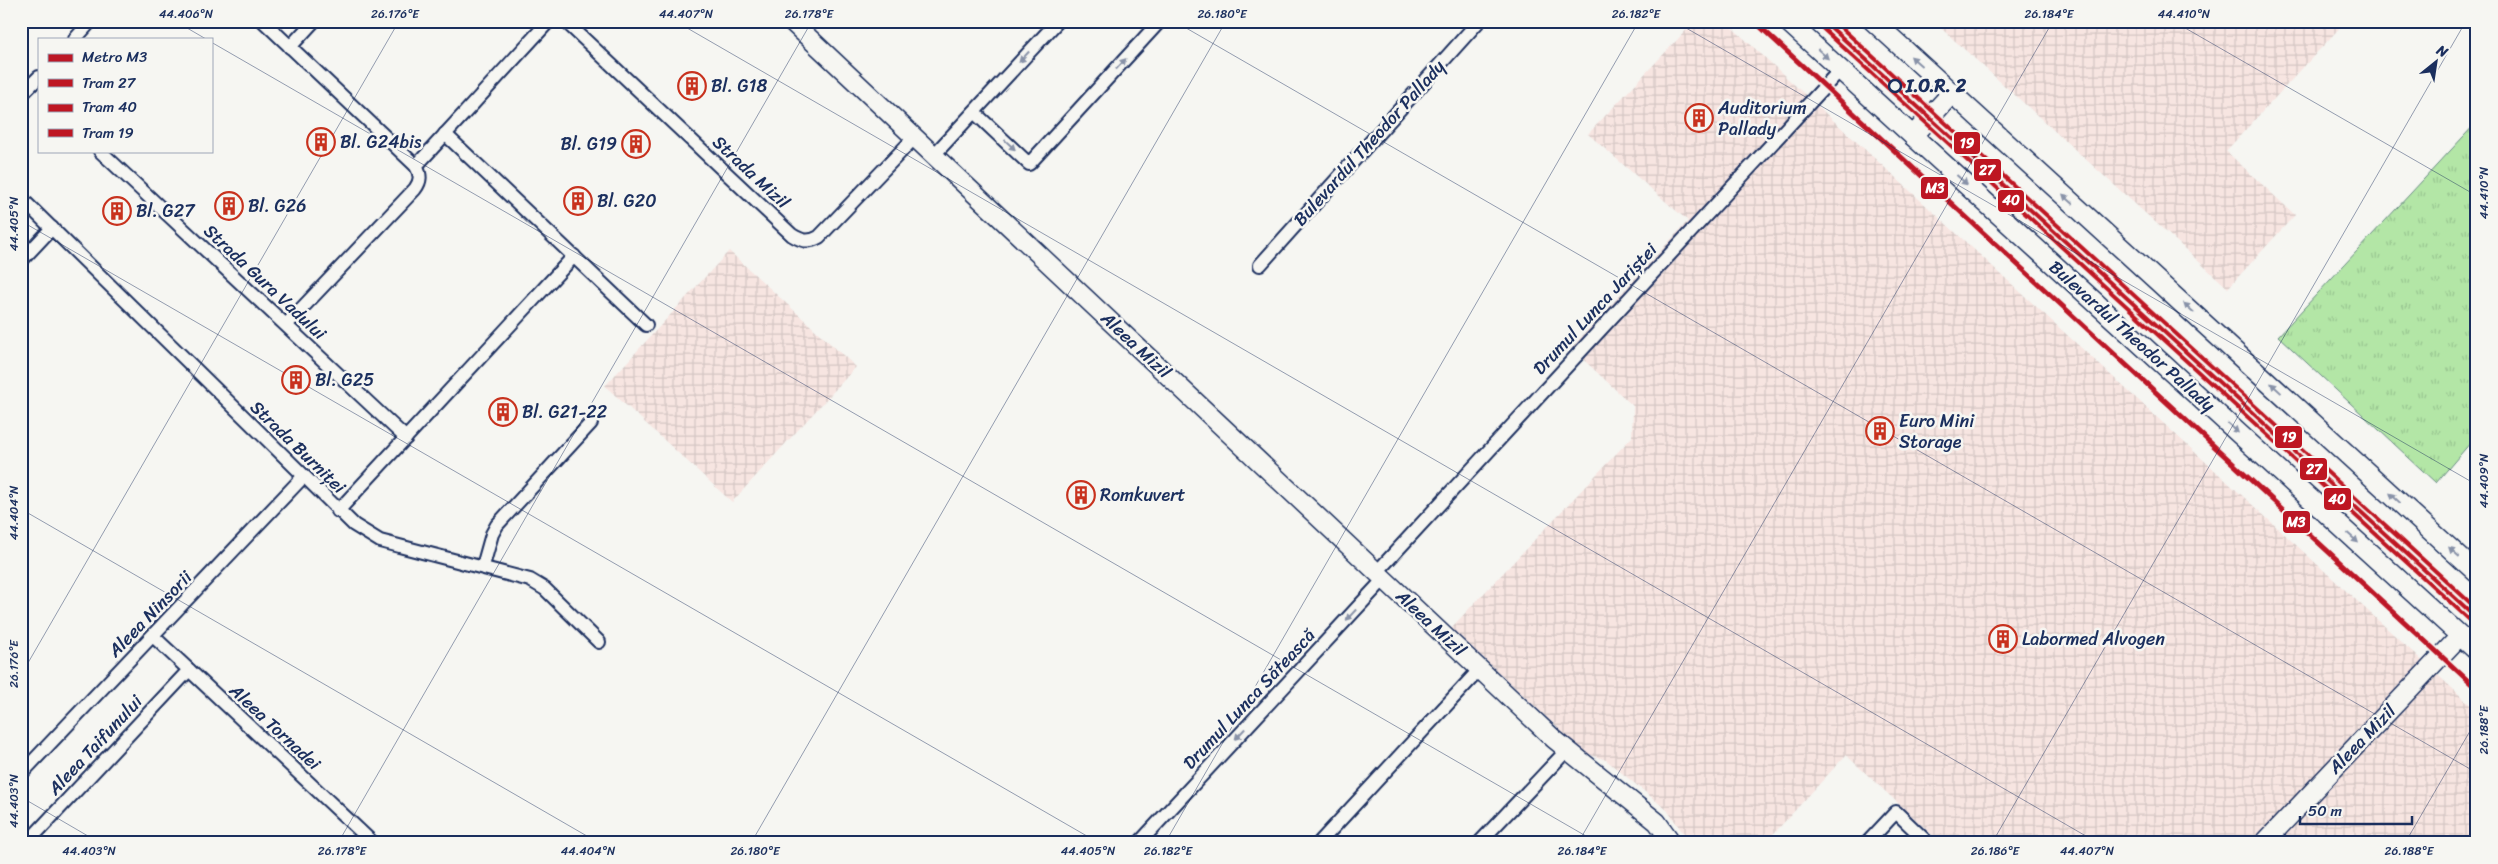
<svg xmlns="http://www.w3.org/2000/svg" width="2498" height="864" font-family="Sriracha,sans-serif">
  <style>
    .industrial { fill: url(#industrial-grid) }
    .grass { fill: url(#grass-tufts); stroke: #678a82 }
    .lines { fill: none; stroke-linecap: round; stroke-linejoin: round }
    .street-casing { stroke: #1b2f5e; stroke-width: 16 }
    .secondary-casing { stroke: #1b2f5e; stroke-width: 21 }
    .primary-casing { stroke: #1b2f5e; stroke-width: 22 }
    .street { stroke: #f6f6f2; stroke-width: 12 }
    .secondary { stroke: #f6f6f2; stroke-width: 18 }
    .primary { stroke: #f6f6f2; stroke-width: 19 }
    .tram-1-casing { stroke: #f6f6f2; stroke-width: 8 }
    .tram-2-casing { stroke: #f6f6f2; stroke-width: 8 }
    .tram-3-casing { stroke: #f6f6f2; stroke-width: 8 }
    .tram-1 { stroke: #be1622; stroke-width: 4 }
    .tram-2 { stroke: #be1622; stroke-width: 4 }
    .tram-3 { stroke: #be1622; stroke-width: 4 }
    .metro-1-casing { stroke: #f6f6f2; stroke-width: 9 }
    .metro-1 { stroke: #bc1725; stroke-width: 5 }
    .oneway { fill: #8892a8 }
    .ticks { fill: none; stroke: #1b2f5e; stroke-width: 1; stroke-opacity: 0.45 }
    .stop-dot { fill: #f6f6f2; stroke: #1b2f5e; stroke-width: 2.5 }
    .labels { text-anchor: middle; stroke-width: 5; stroke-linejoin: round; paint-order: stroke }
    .poi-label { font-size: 18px; fill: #1b2f5e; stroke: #f6f6f2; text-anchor: start }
    .stop-label { font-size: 18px; font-weight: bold; fill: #1b2f5e; stroke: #f6f6f2; text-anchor: start }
    .street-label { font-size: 18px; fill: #1b2f5e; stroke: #f6f6f2 }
    .line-badge { stroke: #f6f6f2; stroke-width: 2 }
    .badge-label { font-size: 14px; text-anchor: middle; font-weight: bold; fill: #fff }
    .neatline { fill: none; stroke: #1b2f5e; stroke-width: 2 }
    .ticks-label { font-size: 12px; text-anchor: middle; fill: #1b2f5e }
  </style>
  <defs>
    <pattern id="industrial-grid" width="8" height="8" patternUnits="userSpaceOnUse" patternTransform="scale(1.25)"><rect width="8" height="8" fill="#f7e5e1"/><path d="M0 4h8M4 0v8" fill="none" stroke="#d3c5c3"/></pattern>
    <pattern id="grass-tufts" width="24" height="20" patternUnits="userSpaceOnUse" patternTransform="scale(1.25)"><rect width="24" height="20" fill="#b3e6a6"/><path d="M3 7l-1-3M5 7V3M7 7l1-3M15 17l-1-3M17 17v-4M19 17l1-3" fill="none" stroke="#99c691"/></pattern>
  </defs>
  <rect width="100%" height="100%" fill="#f6f6f2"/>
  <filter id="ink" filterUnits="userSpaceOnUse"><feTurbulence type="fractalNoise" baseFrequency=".02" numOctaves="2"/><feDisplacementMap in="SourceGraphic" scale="10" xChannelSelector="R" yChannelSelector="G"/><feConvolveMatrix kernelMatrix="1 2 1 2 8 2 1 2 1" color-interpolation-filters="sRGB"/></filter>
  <g filter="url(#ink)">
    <g class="industrial">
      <path d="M1695,21H1725L2477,711V843H1941L1846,755L1765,843H1696L1690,835L1686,837L1667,810L1606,760L1585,753L1451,628L1632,437L1633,406L1571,348L1688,221L1588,134Z"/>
      <path d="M1933,21H2346L2226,151L2295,215L2228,288Z"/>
      <path d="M729,251L856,367L732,502L605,386Z"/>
    </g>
    <path class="grass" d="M2477,122V435L2436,483L2278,336Z"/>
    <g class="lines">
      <defs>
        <g id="street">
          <path d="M263,21L416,166C421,175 421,181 415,189L286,325"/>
          <path d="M565,21L792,235C802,241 808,243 819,237L914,138"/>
          <path d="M75,39L91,21"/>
          <path d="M290,47L314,21"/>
          <path d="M21,95L39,77"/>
          <path d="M974,112L1029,164L1160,21"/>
          <path d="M445,134L646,325"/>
          <path d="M100,151L406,438"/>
          <path d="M933,156L1058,21"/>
          <path d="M416,166L549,21"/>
          <path d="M21,198L354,525L380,541L530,580L545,589L599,642"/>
          <path d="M21,261L52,228"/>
          <path d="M1260,265L1479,21"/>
          <path d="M338,511L574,256"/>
          <path d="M483,566L492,534L497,525L591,423"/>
          <path d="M1377,572L1840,70"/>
          <path d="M153,636L373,843"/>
          <path d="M21,774L303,477"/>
          <path d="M27,843L189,670"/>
          <path d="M1139,843L1384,579"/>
          <path d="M1319,843L1480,669"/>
          <path d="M1479,843L1567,750"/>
          <path d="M1867,843L1896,812L1928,843"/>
        </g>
        <g id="secondary">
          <path d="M791,21L1554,739L1657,822L1672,843"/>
          <path d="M2264,843L2460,636"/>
        </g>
        <g id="primary">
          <path d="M1787,21L2477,651"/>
          <path d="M1873,21L2477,573"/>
          <path d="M1913,136L1952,93"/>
        </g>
      </defs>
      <use href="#street" class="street-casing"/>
      <use href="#secondary" class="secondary-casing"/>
      <use href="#primary" class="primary-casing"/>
      <use href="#street" class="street"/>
      <use href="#secondary" class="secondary"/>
      <use href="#primary" class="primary"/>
      <defs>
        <path id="tram-1" d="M1824,21L2477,618"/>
        <path id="tram-2" d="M1820,26L2473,623"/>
        <path id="tram-3" d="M1834,21L2477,609"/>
      </defs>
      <use href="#tram-1" class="tram-1-casing"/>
      <use href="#tram-2" class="tram-2-casing"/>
      <use href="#tram-3" class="tram-3-casing"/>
      <use href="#tram-1" class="tram-1"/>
      <use href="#tram-2" class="tram-2"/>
      <use href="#tram-3" class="tram-3"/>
      <defs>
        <path id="metro-1" d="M1754,21L2477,689"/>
      </defs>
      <use href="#metro-1" class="metro-1-casing"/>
      <use href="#metro-1" class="metro-1"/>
    </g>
    <defs><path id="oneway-solid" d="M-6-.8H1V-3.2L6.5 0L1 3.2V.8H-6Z" transform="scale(1.25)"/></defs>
    <g class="oneway">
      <use href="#oneway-solid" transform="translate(1823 54) rotate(42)"/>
      <use href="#oneway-solid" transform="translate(1024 57) rotate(133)"/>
      <use href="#oneway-solid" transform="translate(1916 61) rotate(-138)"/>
      <use href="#oneway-solid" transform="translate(1121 64) rotate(-47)"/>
      <use href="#oneway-solid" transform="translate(1010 145) rotate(43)"/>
      <use href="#oneway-solid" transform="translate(1962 180) rotate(42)"/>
      <use href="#oneway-solid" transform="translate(2068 199) rotate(-138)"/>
      <use href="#oneway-solid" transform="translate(2189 308) rotate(-138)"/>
      <use href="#oneway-solid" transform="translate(2276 388) rotate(-137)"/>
      <use href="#oneway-solid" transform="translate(2233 428) rotate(42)"/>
      <use href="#oneway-solid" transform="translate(2395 498) rotate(-137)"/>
      <use href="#oneway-solid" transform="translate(2353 538) rotate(42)"/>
      <use href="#oneway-solid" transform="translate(2454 552) rotate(-138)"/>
      <use href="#oneway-solid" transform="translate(1351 615) rotate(133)"/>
      <use href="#oneway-solid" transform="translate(1240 734) rotate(133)"/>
    </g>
  </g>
  <path class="ticks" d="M175,21L206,39M675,21L2098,843M1174,21L2477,773M1674,21L2477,485M2173,21L2477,196M211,42L1598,843M21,221L1099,843M21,509L599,843M21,675L399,21M21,797L100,843M338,843L812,21M751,843L1226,21M1165,843L1639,21M1578,843L2053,21M1992,843L2466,21M2405,843L2477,719"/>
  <defs>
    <symbol id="building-ring" viewBox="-11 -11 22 22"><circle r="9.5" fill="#f6f6f2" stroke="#c8321e" stroke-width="1.5"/><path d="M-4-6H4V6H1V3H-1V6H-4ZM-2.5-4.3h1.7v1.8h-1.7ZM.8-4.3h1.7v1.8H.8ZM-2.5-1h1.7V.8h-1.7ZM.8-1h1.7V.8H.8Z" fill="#c8321e"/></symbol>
  </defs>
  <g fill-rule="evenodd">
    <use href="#building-ring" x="676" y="70" width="32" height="32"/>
    <use href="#building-ring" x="1683" y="102" width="32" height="32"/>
    <use href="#building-ring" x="305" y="126" width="32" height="32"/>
    <use href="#building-ring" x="620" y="128" width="32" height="32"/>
    <use href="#building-ring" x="562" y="185" width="32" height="32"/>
    <use href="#building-ring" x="213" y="190" width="32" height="32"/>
    <use href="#building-ring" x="101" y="195" width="32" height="32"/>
    <use href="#building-ring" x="280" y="364" width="32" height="32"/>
    <use href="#building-ring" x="487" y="396" width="32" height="32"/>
    <use href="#building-ring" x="1864" y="415" width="32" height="32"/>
    <use href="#building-ring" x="1065" y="479" width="32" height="32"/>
    <use href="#building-ring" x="1987" y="623" width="32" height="32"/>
  </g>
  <circle class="stop-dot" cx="1895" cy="86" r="6"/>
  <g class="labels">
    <g class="poi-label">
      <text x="711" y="92">Bl. G18</text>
      <text x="1718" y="114">Auditorium<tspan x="1718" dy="21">Pallady</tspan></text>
      <text x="340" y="148">Bl. G24bis</text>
      <text x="617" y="150" text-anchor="end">Bl. G19</text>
      <text x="597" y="207">Bl. G20</text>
      <text x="248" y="212">Bl. G26</text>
      <text x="136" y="217">Bl. G27</text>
      <text x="315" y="386">Bl. G25</text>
      <text x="522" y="418">Bl. G21-22</text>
      <text x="1899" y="427">Euro Mini<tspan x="1899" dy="21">Storage</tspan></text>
      <text x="1100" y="501">Romkuvert</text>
      <text x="2022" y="645">Labormed Alvogen</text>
    </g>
    <g class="stop-label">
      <text x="1906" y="92">I.O.R. 2</text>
    </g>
    <g class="street-label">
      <text transform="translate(1369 143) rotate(-48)" y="6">Bulevardul Theodor Pallady</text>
      <text transform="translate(751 172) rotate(43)" y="6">Strada Mizil</text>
      <text transform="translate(265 282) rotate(43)" y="6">Strada Gura Vadului</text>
      <text transform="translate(1595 309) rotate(-47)" y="6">Drumul Lunca Jariștei</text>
      <text transform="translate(2132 336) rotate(42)" y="6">Bulevardul Theodor Pallady</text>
      <text transform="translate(1136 345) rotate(43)" y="6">Aleea Mizil</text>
      <text transform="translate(298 447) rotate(44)" y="6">Strada Burniței</text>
      <text transform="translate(150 614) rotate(-46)" y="6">Aleea Ninsorii</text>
      <text transform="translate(1431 623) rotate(43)" y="6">Aleea Mizil</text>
      <text transform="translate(1249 699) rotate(-47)" y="6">Drumul Lunca Sătească</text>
      <text transform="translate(275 727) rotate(43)" y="6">Aleea Tornadei</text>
      <text transform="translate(2362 739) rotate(-46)" y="6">Aleea Mizil</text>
      <text transform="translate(95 745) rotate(-47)" y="6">Aleea Taifunului</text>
    </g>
  </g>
  <g class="line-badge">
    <rect x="1953" y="131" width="28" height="24" rx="5" fill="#be1622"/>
    <rect x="1973" y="158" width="29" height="24" rx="5" fill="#be1622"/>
    <rect x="1920" y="176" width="29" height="24" rx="5" fill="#bc1725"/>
    <rect x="1997" y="189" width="28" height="24" rx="5" fill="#be1622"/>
    <rect x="2274" y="425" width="29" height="24" rx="5" fill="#be1622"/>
    <rect x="2299" y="457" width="29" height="24" rx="5" fill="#be1622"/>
    <rect x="2323" y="487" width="29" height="24" rx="5" fill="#be1622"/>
    <rect x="2282" y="510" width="29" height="24" rx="5" fill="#bc1725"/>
  </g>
  <g class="badge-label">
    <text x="1967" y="148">19</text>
    <text x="1987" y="175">27</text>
    <text x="1935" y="193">M3</text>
    <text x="2011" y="205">40</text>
    <text x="2289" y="442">19</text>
    <text x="2314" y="474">27</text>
    <text x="2337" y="504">40</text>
    <text x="2296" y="527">M3</text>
  </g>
  <rect width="2498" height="864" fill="none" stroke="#f6f6f2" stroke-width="55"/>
  <rect x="38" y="38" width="175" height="115" fill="#f6f6f2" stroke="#9ea6b7"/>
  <rect x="48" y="54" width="25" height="8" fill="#bc1725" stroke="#9ea6b7"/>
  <text x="82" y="62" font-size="15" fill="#1b2f5e">Metro M3</text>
  <rect x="48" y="79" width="25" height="8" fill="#be1622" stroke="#9ea6b7"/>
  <text x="82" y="88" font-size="15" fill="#1b2f5e">Tram 27</text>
  <rect x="48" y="104" width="25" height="8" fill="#be1622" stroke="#9ea6b7"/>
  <text x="82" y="112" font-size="15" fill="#1b2f5e">Tram 40</text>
  <rect x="48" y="129" width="25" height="8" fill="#be1622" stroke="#9ea6b7"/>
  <text x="82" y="138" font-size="15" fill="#1b2f5e">Tram 19</text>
  <g transform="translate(2436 62) rotate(30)" stroke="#f6f6f2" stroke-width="4" paint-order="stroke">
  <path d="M0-4L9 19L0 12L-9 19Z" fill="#1b2f5e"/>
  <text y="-8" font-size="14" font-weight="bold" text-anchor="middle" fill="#1b2f5e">N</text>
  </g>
  <path d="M2300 816v8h112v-8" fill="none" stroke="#1b2f5e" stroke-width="2.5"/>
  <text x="2308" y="816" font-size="15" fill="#1b2f5e" stroke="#f6f6f2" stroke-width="4" paint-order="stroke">50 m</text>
  <rect x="28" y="28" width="2442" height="808" class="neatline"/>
  <g class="ticks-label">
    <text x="186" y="18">44.406°N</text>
    <text x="395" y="18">26.176°E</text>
    <text x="686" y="18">44.407°N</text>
    <text x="809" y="18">26.178°E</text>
    <text x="1222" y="18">26.180°E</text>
    <text x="1636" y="18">26.182°E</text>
    <text x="2049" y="18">26.184°E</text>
    <text x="2184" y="18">44.410°N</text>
    <text transform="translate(2484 193) rotate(-90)" y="4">44.410°N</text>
    <text transform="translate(14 224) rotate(-90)" y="4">44.405°N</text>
    <text transform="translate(2484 481) rotate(-90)" y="4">44.409°N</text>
    <text transform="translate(14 513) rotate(-90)" y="4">44.404°N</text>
    <text transform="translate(14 664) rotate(-90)" y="4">26.176°E</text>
    <text transform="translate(2484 730) rotate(-90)" y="4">26.188°E</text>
    <text transform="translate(14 801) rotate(-90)" y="4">44.403°N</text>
    <text x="89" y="855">44.403°N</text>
    <text x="342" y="855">26.178°E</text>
    <text x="588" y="855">44.404°N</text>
    <text x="755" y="855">26.180°E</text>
    <text x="1088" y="855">44.405°N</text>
    <text x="1168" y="855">26.182°E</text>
    <text x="1582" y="855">26.184°E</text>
    <text x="1995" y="855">26.186°E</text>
    <text x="2087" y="855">44.407°N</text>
    <text x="2409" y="855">26.188°E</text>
  </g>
</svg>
